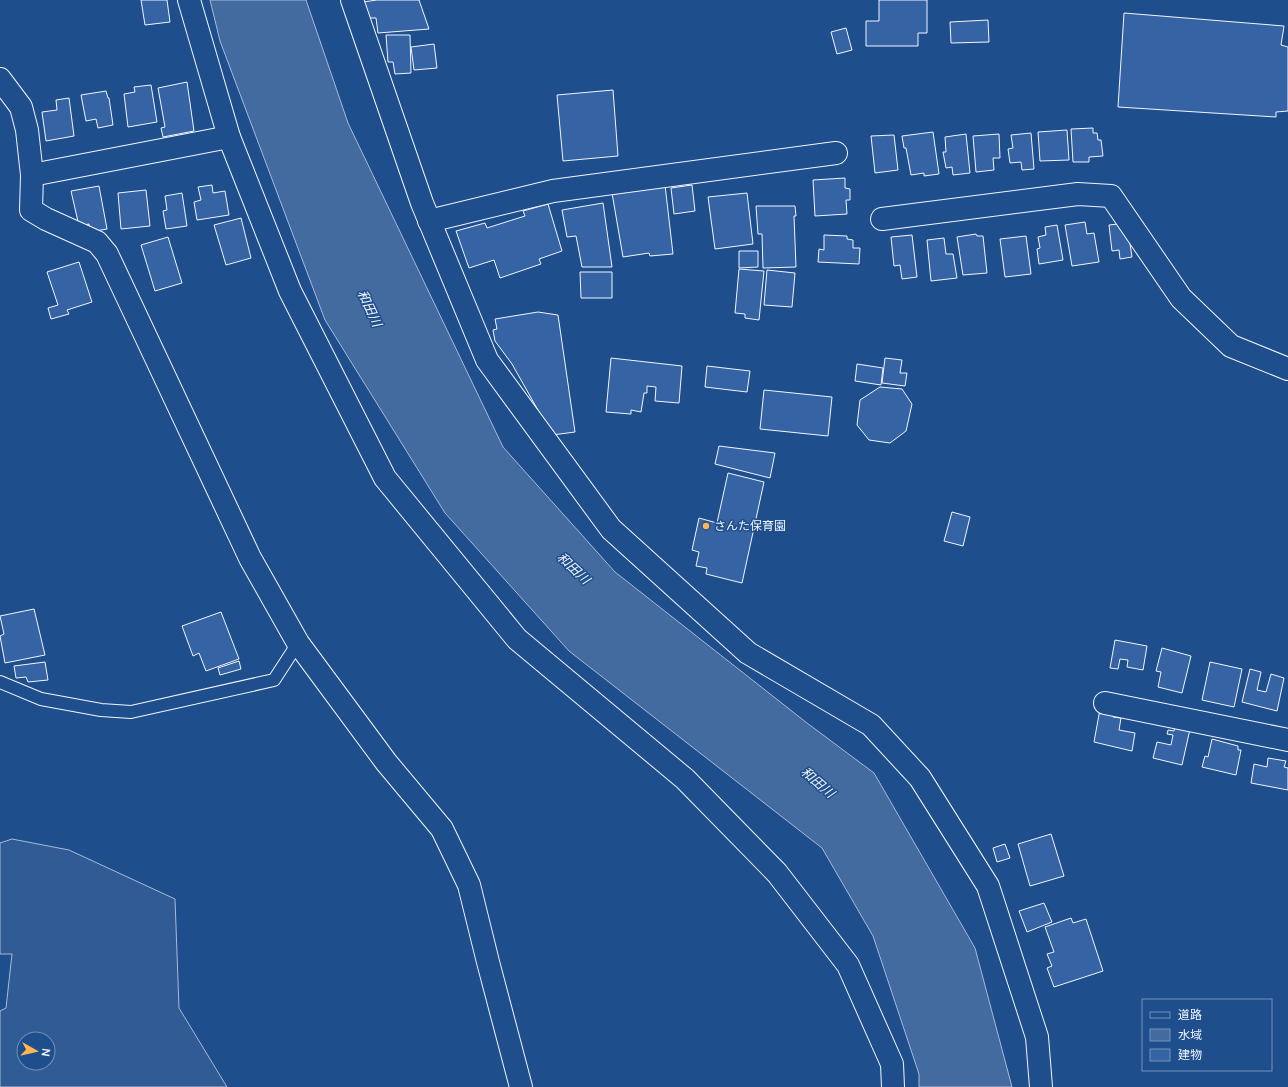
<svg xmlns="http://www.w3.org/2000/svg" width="1288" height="1087" font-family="Manrope,'Noto Sans JP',sans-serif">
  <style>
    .built { fill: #305b95; stroke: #a8bbd7; fill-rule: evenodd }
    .water { fill: #446ba0; stroke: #a8bbd7 }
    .building { fill: #3563a3; stroke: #f2f6ff }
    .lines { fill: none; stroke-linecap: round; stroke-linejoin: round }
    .service-casing { stroke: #f2f6ff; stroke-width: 14 }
    .minor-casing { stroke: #f2f6ff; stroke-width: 24 }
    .service { stroke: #1f4e8c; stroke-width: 12 }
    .minor { stroke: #1f4e8c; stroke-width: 22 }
    .poi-dot { fill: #ffb74d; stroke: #1f4e8c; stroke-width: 1.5 }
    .labels { text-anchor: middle; stroke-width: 3; stroke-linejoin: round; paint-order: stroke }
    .poi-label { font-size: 12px; fill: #f2f6ff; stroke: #1f4e8c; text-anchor: start }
    .water-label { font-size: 13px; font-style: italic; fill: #f2f6ff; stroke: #1f4e8c }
  </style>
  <rect width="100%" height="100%" fill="#1f4e8c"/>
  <path class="built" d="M12,839L69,850L175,899L179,1008L227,1087H0V1011L6,1008L12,954H0V843ZM24,1039H48V1063H24Z"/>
  <path class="water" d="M210,0H306L348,123L503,447L615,572L807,723L874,773L975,948L1012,1087H919V1074L873,936L822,848L569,651L445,513L325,320L220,41Z"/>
  <g class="building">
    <path d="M141,0H167L170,22L145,25Z"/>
    <path d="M377,0H419L429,29L378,33L376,18H369L363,2Z"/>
    <path d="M879,0H927V33H918V46H866V21H879Z"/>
    <path d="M1124,13L1284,26L1281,45L1288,47V111L1276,112V117L1118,107Z"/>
    <path d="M988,20L989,42L951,43L950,22Z"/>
    <path d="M846,28L852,50L837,54L831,32Z"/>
    <path d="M386,35H410L411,73L395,74L393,62H388Z"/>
    <path d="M434,44L437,68L414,70L411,47Z"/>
    <path d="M187,82L194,131L163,137L161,128L165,127L158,88Z"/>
    <path d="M151,85L157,122L128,127L124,94L135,92L134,87Z"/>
    <path d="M613,90L618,156L563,161L557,95Z"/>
    <path d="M106,91L108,98H109L113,125L98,128L96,119L86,121L81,95Z"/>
    <path d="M69,98L74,136L46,141L42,112L57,110L56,100Z"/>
    <path d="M1093,128V133H1097L1098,140H1101L1103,156L1089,157V162H1073L1071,129Z"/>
    <path d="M1067,130L1069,160L1040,161L1038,132Z"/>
    <path d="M933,132L939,174L924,176V173L911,175L906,148H904L902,136Z"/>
    <path d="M1031,133L1034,169L1022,170L1021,162L1010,163L1008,149L1013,148L1011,135Z"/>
    <path d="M966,134L970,173L953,175L952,167L946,168L943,152H946L945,137Z"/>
    <path d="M999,134L1000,158H993L994,170L976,172L973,136Z"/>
    <path d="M894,135L898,170L875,173L871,136Z"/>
    <path d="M845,178V188L850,189V200H846L847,214L815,216L813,180Z"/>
    <path d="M212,185L213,193L225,191L229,215L197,220L194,202L201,200L198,187Z"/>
    <path d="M665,185L673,254L650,256L649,253L623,257L612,193Z"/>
    <path d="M692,185L695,211L674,214L671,188Z"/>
    <path d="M99,186L107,229L90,232L89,224L79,226L71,191Z"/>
    <path d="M146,190L150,226L121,229L118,193Z"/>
    <path d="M182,193L187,226L166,229L163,211L167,210L165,196Z"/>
    <path d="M747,193L753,244L715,249L708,197Z"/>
    <path d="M603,203L612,267H582L576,236L567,237L562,210Z"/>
    <path d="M548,204L562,251L539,259L541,264L500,278L494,260L469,268L456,231L485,223L487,228L525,216L523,211Z"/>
    <path d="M756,206H795L796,216H794L796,267L763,268L762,234H758Z"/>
    <path d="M241,218L251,258L226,265L214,225Z"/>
    <path d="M1085,222L1087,234L1094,233L1099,262L1072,266L1065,225Z"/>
    <path d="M1127,223L1132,257L1120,259L1119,250L1112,251L1109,225Z"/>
    <path d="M1057,225L1063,260L1039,264L1037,249L1040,248L1038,237L1046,235L1045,227Z"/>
    <path d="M976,234L977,236H983L987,273L963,275L957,237Z"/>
    <path d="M824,235L847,236V239L853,240V248H860L859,264L818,262L819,249L824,250Z"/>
    <path d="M912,235L917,277L902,279L900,265L894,266L891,237Z"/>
    <path d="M1026,236L1031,274L1005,277L1000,239Z"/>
    <path d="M168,237L182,283L155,291L141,245Z"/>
    <path d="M944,238L946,254H953L957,278L931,281L927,240Z"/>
    <path d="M739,251H758V267L739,268Z"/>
    <path d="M79,262L92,302L67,310L69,314L51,319L48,308L58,305L47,272Z"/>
    <path d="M739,269L764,271L759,320L745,318V314L735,313Z"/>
    <path d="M767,270L795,273L792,307L764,305Z"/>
    <path d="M580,272H612V298H581Z"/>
    <path d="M538,312L558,315L575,432L552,435L512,364L495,341L493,330L497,329L495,319Z"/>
    <path d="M611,358L682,366L679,403L655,401L656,387L647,386V393H644L641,412L631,410V414L606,412Z"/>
    <path d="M885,358L902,360L900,373H907L905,386L882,383Z"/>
    <path d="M857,364L883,368L881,385L855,381Z"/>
    <path d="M707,366L750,371L747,392L705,387Z"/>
    <path d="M880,387L902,389L912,404L906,431L890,443L869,440L857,425L860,400Z"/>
    <path d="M764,390L832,397L828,436L760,429Z"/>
    <path d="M719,446L775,453L770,478L715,464Z"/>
    <path d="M728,473L764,482L742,583L706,574L707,568L696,566L699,552L692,550L699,518L717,523Z"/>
    <path d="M952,512L970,517L963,546L944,541Z"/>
    <path d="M34,609L45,655L5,663L0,636L4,634L0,616Z"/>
    <path d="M221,612L239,659L206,671L199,653L193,656L182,626Z"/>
    <path d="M1115,640L1147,646L1143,670L1127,667L1128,660L1120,659L1118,669L1110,668Z"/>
    <path d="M1162,648L1191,656L1182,693L1158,687L1161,672L1156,671Z"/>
    <path d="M239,661L241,669L220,675L218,668Z"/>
    <path d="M45,662L48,680L28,682L26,677L16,678L14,666Z"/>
    <path d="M1210,662L1242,669L1234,707L1202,700Z"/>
    <path d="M1250,669L1261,672L1257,690L1266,692L1271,674L1284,678L1277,711L1242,702Z"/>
    <path d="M1100,709L1115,712L1113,717L1121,718L1119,730L1135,733L1132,751L1094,742Z"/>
    <path d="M1175,726L1190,729L1182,765L1153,758L1157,742L1171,745L1173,735L1167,734L1168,730L1174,731Z"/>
    <path d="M1212,739L1238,746V750H1241L1236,775L1202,767L1205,756L1208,757Z"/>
    <path d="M1268,758L1286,761L1284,767L1288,768V790L1251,783L1254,764L1267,767Z"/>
    <path d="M1051,834L1064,876L1030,886L1018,844Z"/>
    <path d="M1005,844L1010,858L997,862L993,848Z"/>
    <path d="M1044,903L1052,922L1027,932L1019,911Z"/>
    <path d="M1071,918L1073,923L1086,919L1103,971L1054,987L1047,968L1052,966L1047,954L1054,952L1045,927Z"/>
  </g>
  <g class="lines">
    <defs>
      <path id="service" d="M0,682L41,699L101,710L131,712L274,680L298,643"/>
      <g id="minor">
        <path d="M189,0L229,137L290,291L385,478L517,639L685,779L777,873L848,965L892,1064L893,1087"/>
        <path d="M352,0L422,203L487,360L611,529L748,653L871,725L920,778L988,886L1037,1037L1041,1087"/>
        <path d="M0,79L21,107L27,130L32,175"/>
        <path d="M229,137L32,175L31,210L46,219L97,242L107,254L250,558L298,643L386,762L442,829L469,885L488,962L521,1087"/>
        <path d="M882,219L1078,194L1111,196L1181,298L1231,346L1288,369"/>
        <path d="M429,221L553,191L836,153"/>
        <path d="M1105,703L1288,740"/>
      </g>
    </defs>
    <use href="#service" class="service-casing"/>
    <use href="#minor" class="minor-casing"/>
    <use href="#service" class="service"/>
    <use href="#minor" class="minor"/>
  </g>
  <circle class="poi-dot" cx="706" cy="526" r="4"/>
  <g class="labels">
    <g class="poi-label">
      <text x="714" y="530">さんた保育園</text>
    </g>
    <g class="water-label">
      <text transform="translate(370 308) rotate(65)" y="5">和田川</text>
      <text transform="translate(574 568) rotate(43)" y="5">和田川</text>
      <text transform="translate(818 782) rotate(41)" y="5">和田川</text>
    </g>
  </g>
  <rect x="1142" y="999" width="130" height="72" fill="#1f4e8c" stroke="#7391ba"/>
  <rect x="1150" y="1012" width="20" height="6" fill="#1f4e8c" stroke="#7391ba"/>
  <text x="1178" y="1019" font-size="12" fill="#f2f6ff">道路</text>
  <rect x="1150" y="1029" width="20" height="12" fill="#446ba0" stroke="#7391ba"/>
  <text x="1178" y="1039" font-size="12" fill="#f2f6ff">水域</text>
  <rect x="1150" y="1049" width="20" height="12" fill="#3563a3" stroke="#7391ba"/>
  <text x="1178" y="1059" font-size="12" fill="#f2f6ff">建物</text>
  <g transform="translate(36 1051) rotate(98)"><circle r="19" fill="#1f4e8c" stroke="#7391ba"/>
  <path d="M0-3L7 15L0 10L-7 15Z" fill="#ffb74d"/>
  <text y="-6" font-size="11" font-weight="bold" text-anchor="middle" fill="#f2f6ff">N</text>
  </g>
</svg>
